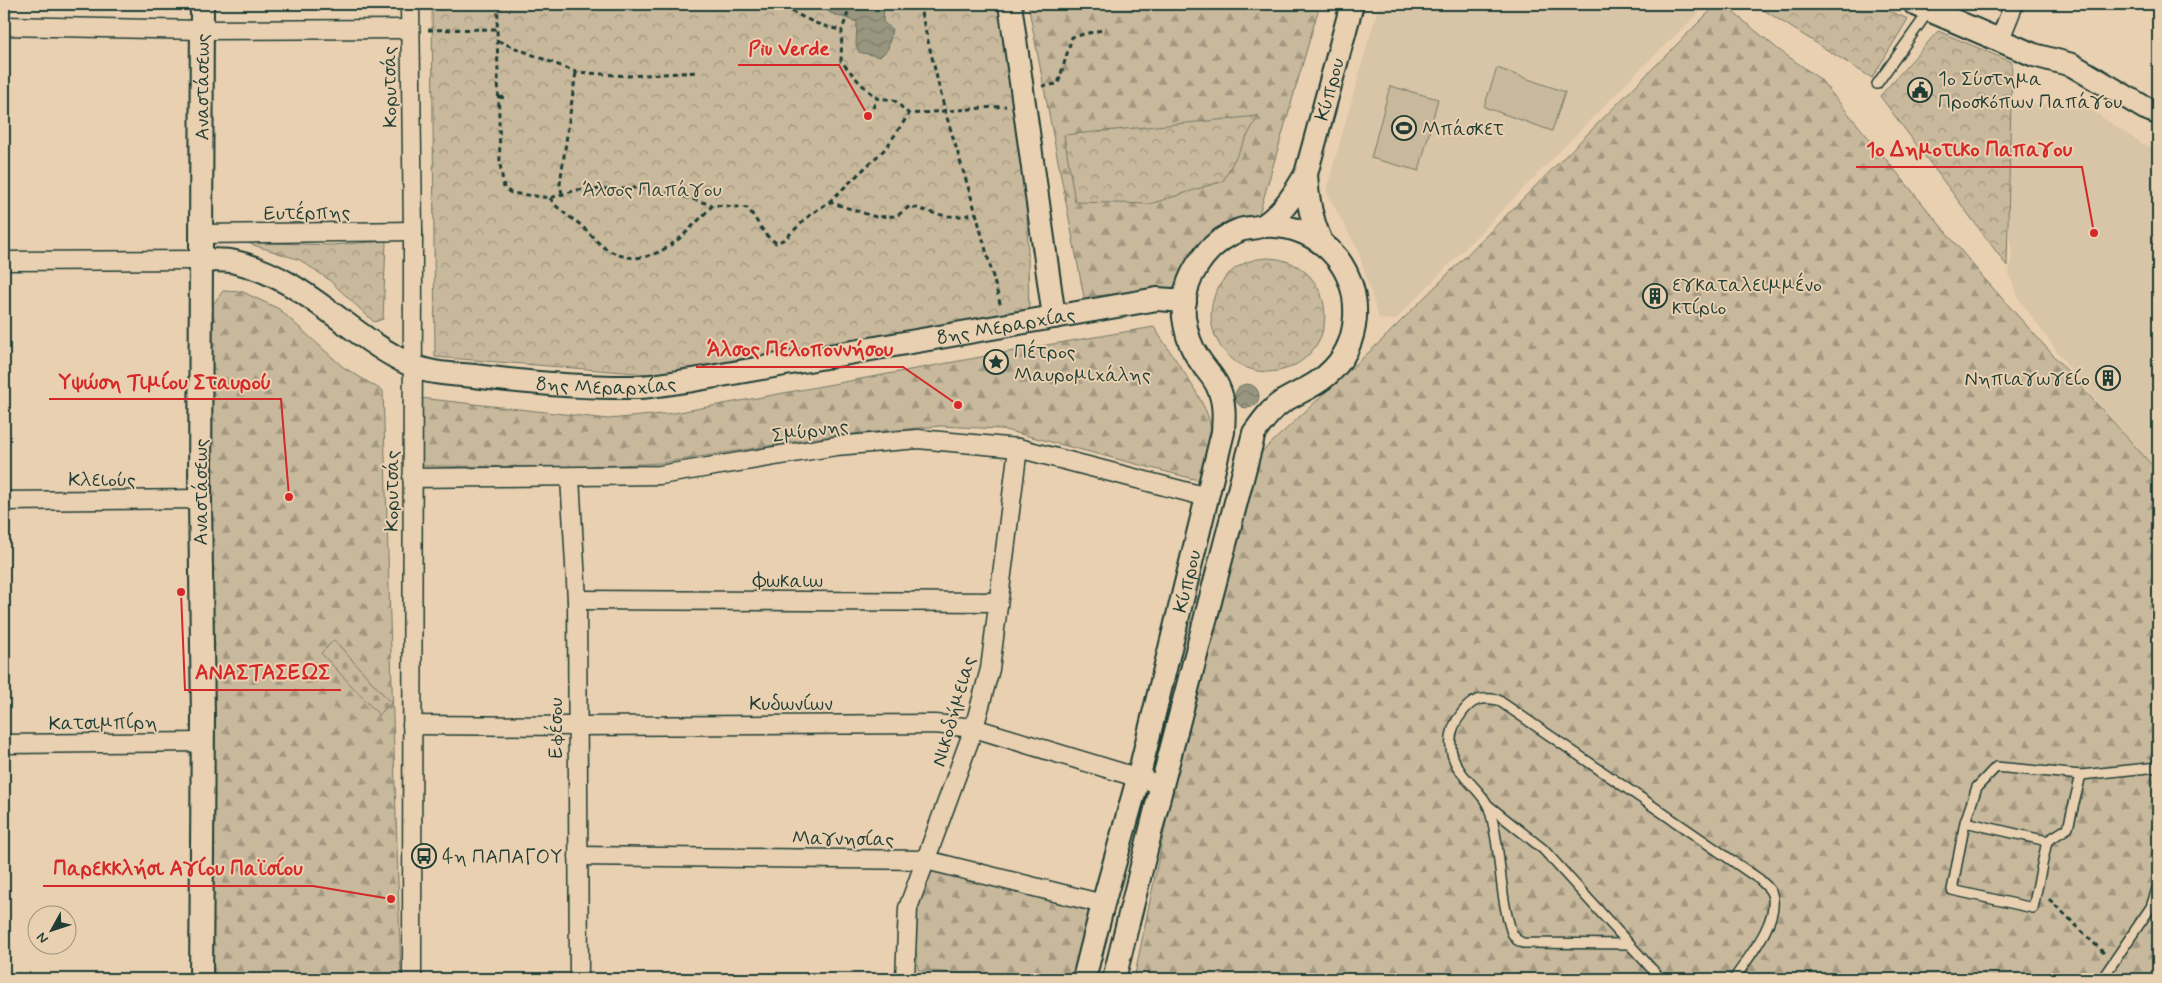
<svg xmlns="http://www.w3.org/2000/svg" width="2162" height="983" font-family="Mynerve,sans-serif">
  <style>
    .built { fill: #d8c4a6 }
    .grass { fill: #c8b89c; stroke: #747a68 }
    .forest { fill: url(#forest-firs); stroke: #747a68 }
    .cemetery { fill: url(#cemetery-stones); stroke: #747a68 }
    .park { fill: url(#park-crowns); stroke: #747a68 }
    .water { fill: url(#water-waves); stroke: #687262 }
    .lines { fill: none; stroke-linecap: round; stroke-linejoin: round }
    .service-casing { stroke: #1f3d34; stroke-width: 12 }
    .minor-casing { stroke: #1f3d34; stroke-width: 21 }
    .tertiary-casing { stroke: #1f3d34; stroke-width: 26 }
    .path { stroke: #1f3d34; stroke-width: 3; stroke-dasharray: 5 4; stroke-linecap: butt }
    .service { stroke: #e9d0b1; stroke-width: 9 }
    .minor { stroke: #e9d0b1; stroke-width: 18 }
    .tertiary { stroke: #e9d0b1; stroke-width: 22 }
    .labels { text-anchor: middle; stroke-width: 4; stroke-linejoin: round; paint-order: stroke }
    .poi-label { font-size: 20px; fill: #1f3d34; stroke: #e9d0b1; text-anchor: start }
    .street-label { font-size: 20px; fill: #1f3d34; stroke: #e9d0b1 }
    .park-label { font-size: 20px; fill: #30493e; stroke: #e9d0b1 }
    .leader { fill: none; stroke: #d62828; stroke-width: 2 }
    .callout-dot { fill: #d62828; stroke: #e9d0b1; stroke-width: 2 }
    .callout-label { font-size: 21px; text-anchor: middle; font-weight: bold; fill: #d62828; stroke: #e9d0b1; stroke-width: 4; stroke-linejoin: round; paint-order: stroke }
  </style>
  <defs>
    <pattern id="forest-firs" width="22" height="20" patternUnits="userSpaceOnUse" patternTransform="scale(1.25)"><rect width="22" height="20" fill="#c8b89c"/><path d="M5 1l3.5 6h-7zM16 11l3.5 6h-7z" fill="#a29780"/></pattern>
    <pattern id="cemetery-stones" width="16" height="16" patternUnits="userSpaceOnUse" patternTransform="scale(1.25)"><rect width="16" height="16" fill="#c8b89c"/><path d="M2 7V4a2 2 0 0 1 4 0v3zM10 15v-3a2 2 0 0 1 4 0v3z" fill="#a29780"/></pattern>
    <pattern id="park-crowns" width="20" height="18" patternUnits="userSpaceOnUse" patternTransform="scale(1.25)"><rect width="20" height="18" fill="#c8b89c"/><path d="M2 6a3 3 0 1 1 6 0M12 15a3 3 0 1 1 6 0" fill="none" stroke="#a29780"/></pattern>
    <pattern id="water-waves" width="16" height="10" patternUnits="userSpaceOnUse" patternTransform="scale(1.25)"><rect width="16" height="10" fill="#999680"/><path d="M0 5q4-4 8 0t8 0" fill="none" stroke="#7c7c6a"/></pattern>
  </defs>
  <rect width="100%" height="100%" fill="#e9d0b1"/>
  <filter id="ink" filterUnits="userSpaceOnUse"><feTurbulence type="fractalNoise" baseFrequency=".02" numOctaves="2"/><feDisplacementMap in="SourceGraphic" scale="10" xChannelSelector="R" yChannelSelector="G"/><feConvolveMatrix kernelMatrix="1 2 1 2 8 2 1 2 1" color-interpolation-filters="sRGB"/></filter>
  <g filter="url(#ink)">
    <g class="built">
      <path d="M1379,4H1708L1636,73L1395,320L1379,319L1358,250L1326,191Z"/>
      <path d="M2011,103L2083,105L2141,143L2158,150V474L2070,369L2019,299L2009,274L2012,252L2009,236Z"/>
    </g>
    <g class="grass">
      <path d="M1497,68L1565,92L1552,131L1484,107Z"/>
      <path d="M1390,86L1438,99L1419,171L1371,158Z"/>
    </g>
    <g class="forest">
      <path d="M1028,4H1320L1257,221L1211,242L1171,289L1084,297Z"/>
      <path d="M1717,4H1723L1779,50L1820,79L1982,276L2158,472V979H1134L1183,739L1254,459L1382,340Z"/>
      <path d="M223,291L243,292L279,309L343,367L383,391L401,977L202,979L213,304Z"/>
      <path d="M1154,327C1167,348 1207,402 1210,424C1213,442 1204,462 1198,480L1001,429L940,426L830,436L661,463L575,467L420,466V398L608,419L674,413L1047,345Z"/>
      <path d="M927,866L1092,910L1074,979H1022L918,970L912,916Z"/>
    </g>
    <path class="cemetery" d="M334,640L391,703L379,715L321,653Z"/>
    <g class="park">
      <path d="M432,4H1001L1026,153L1029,312L661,375L435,357Z"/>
      <path d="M1754,4H1873L1908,19L1872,78Z"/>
      <path d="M1938,31L2012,62L2007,266L1880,96Z"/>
      <path d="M1258,116L1223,181L1150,204L1075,202L1064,135Z"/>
      <path d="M386,241L383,319L374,322L328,279L300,260L244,242L330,245Z"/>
      <circle cx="1268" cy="315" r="57"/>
    </g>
    <g class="water">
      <path d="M820,4H884L883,22L892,29L888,49L880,57L859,52L856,45L857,22L830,13Z"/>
      <circle cx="1247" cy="396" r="12"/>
    </g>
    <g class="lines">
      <defs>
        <g id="service">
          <path d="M1877,84L1929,11"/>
          <path d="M1489,806L1543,849L1661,979"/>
          <path d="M1965,822L2047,841L2033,908L1952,890L1965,822L1977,787L1996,767L2081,775L2158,767"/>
          <path d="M2047,841L2068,828L2081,775"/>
          <path d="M1630,944L1523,943L1517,940L1512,933C1498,893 1502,848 1489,808C1484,794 1469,784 1461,772C1447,753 1447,731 1462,713C1472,699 1481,697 1498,700L1759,879C1763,883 1770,888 1772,894C1780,920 1748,958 1734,979"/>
          <path d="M2102,979L2151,907L2158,886"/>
        </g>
        <g id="minor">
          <path d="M410,4L413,231L412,979"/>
          <path d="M4,26L202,30L409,29"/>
          <path d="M2000,39L2014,4"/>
          <path d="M201,234L413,231"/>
          <path d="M4,261L201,260"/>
          <path d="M570,477L577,600L579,979"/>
          <path d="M412,478L660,475L836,446L918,439L1018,448L1207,497"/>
          <path d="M4,501L200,499"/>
          <path d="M577,600L998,602"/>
          <path d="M412,725L576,726L935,724L974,728L1162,785"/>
          <path d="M4,744L203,742"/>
          <path d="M578,856L926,860L1103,904"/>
          <path d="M905,979L908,908L974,728L990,669L1018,448"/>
        </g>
        <g id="tertiary">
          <path d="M1010,4L1054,317"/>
          <path d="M1915,4L2034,55L2072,65L2145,108L2158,113"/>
          <path d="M1306,174C1307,199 1311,220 1321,242"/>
          <path id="s1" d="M201,260C212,261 224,259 235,262C303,277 349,336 411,365C430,374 453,374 474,376C529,383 585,388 640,387C658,386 676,382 693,380L1157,299L1185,301"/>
          <path id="s2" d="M201,979L203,717L200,499L202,4"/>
          <path id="s3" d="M1084,979L1103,904L1138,779L1223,432C1224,417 1225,402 1218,387C1214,377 1205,369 1199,359C1190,347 1186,332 1184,317C1181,279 1206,243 1240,230C1248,227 1259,229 1266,224C1284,211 1295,193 1306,174L1352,4"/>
          <path d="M1114,979L1162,785L1254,433C1262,422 1270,410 1282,402C1296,393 1314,387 1327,375C1361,346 1364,293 1337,258C1319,236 1292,224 1264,226"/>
        </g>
      </defs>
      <use href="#service" class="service-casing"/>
      <use href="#minor" class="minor-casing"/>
      <use href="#tertiary" class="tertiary-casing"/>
      <g class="path">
        <path d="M501,4L498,11L497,29L500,164L504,188L511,193L550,198L577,190L638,188L675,194L712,205"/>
        <path d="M787,4V8C804,19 822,27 842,30"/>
        <path d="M851,4L842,30L841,61L860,83L877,98L894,100L909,114L1006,106"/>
        <path d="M919,4L945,111L976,213L1001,307"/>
        <path d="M428,30L497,29"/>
        <path d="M498,41L576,72L628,76L698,72"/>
        <path d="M1042,86L1058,84L1072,37L1106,29"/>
        <path d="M499,97L505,98"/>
        <path d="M873,108L877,98"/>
        <path d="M562,194L560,184L576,72"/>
        <path d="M550,198C561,214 571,216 584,228C592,236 600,246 610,251C653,274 686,233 713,205L748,208L766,235L776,243L785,239L811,214L829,202L876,217L897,216L910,206C934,213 951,221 976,213"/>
        <path d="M829,202L886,148L909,114"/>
        <path d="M2049,899L2105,954"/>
      </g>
      <use href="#service" class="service"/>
      <use href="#minor" class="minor"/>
      <use href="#tertiary" class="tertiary"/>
    </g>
  </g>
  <defs>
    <symbol id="civic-ring" viewBox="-11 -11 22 22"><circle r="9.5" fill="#e9d0b1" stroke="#1f3d34" stroke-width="1.5"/><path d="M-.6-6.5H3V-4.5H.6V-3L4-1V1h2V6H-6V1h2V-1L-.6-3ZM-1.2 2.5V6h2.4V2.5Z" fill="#1f3d34"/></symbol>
    <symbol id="stadium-ring" viewBox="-11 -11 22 22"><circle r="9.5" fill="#e9d0b1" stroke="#1f3d34" stroke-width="1.5"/><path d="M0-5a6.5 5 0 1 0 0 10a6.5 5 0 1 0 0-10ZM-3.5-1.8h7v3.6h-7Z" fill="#1f3d34"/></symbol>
    <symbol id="building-ring" viewBox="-11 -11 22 22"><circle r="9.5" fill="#e9d0b1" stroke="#1f3d34" stroke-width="1.5"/><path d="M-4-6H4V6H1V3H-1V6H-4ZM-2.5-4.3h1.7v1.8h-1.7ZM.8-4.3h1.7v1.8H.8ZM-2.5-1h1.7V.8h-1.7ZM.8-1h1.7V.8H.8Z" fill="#1f3d34"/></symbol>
    <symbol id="sight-ring" viewBox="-11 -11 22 22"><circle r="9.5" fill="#e9d0b1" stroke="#1f3d34" stroke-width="1.5"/><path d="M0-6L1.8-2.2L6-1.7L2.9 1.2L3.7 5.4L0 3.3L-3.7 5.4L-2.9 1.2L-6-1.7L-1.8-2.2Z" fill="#1f3d34"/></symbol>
    <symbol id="bus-ring" viewBox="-11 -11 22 22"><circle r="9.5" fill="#e9d0b1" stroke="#1f3d34" stroke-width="1.5"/><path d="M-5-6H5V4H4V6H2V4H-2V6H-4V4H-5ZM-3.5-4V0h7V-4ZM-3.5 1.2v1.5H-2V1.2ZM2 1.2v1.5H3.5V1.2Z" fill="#1f3d34"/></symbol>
  </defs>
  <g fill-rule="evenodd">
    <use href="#civic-ring" x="1906" y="76" width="28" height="28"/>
    <use href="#stadium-ring" x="1390" y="114" width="28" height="28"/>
    <use href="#building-ring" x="1641" y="282" width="28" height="28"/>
    <use href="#sight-ring" x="982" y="348" width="28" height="28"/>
    <use href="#building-ring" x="2094" y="364" width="28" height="28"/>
    <use href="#bus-ring" x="410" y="842" width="28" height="28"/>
  </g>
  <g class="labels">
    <g class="poi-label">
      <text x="1938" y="85">1ο Σύστημα<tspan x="1938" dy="23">Προσκόπων Παπάγου</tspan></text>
      <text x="1422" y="135">Μπάσκετ</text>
      <text x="1672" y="291">εγκαταλειμμένο<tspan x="1672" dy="23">κτίριο</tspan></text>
      <text x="1014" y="358">Πέτρος<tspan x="1014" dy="23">Μαυρομιχάλης</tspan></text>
      <text x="2090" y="385" text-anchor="end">Νηπιαγωγείο</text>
      <text x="442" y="863">4η ΠΑΠΑΓΟΥ</text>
    </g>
    <g class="street-label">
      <text dy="7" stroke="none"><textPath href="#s2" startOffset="892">Αναστάσεως</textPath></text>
      <text transform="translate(389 87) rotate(-91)" y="7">Κορυτσάς</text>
      <text dy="7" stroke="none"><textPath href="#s3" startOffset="979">Κύπρου</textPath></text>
      <text transform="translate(307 212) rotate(-1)" y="7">Ευτέρπης</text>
      <text dy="7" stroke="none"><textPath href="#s1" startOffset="841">8ης Μεραρχίας</textPath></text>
      <text dy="7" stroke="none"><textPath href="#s1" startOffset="436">8ης Μεραρχίας</textPath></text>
      <text transform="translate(810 430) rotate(-8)" y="7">Σμύρνης</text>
      <text x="102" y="486">Κλειούς</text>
      <text transform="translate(391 491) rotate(-90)" y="7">Κορυτσάς</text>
      <text transform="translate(200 492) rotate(-90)" y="7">Αναστάσεως</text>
      <text x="788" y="587">Φωκαιω</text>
      <text dy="7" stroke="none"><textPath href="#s3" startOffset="411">Κύπρου</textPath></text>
      <text x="791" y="710">Κυδωνίων</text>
      <text transform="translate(953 711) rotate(-74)" y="7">Νικοδήμειας</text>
      <text transform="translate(103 722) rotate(-1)" y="7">Κατσιμπίρη</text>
      <text transform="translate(555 728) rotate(-90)" y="7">Εφέσου</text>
      <text transform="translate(843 838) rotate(1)" y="7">Μαγνησίας</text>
    </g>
    <g class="park-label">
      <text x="652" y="196">Άλσος Παπάγου</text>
    </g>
  </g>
  <path class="leader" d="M868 116L839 65H738M2094 233L2082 167H1856M958 405L903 367H696M289 497L281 399H49M181 592L185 690H341M391 899L313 886H43"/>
  <g class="callout-dot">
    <circle cx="868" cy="116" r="5"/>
    <circle cx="2094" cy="233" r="5"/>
    <circle cx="958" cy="405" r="5"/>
    <circle cx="289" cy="497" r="5"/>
    <circle cx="181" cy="592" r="5"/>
    <circle cx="391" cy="899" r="5"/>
  </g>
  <g class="callout-label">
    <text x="789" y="55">Piu Verde</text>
    <text x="1969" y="156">1ο Δημοτικο Παπαγου</text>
    <text x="800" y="356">Άλσος Πελοποννήσου</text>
    <text x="165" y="389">Υψώση Τιμίου Σταυρού</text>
    <text x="263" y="679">ΑΝΑΣΤΑΣΕΩΣ</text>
    <text x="178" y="875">Παρεκκλήσι Αγίου Παϊσίου</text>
  </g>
  <rect width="2162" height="983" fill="none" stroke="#e9d0b1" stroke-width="20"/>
  <rect x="10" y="10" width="2142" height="963" fill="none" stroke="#1f3d34" stroke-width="2" filter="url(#ink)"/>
  <g transform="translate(52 930) rotate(230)"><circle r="24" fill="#e9d0b1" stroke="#98957f"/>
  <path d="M0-4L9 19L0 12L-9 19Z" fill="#1f3d34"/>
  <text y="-8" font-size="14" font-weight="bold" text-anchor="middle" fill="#1f3d34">N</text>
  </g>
</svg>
